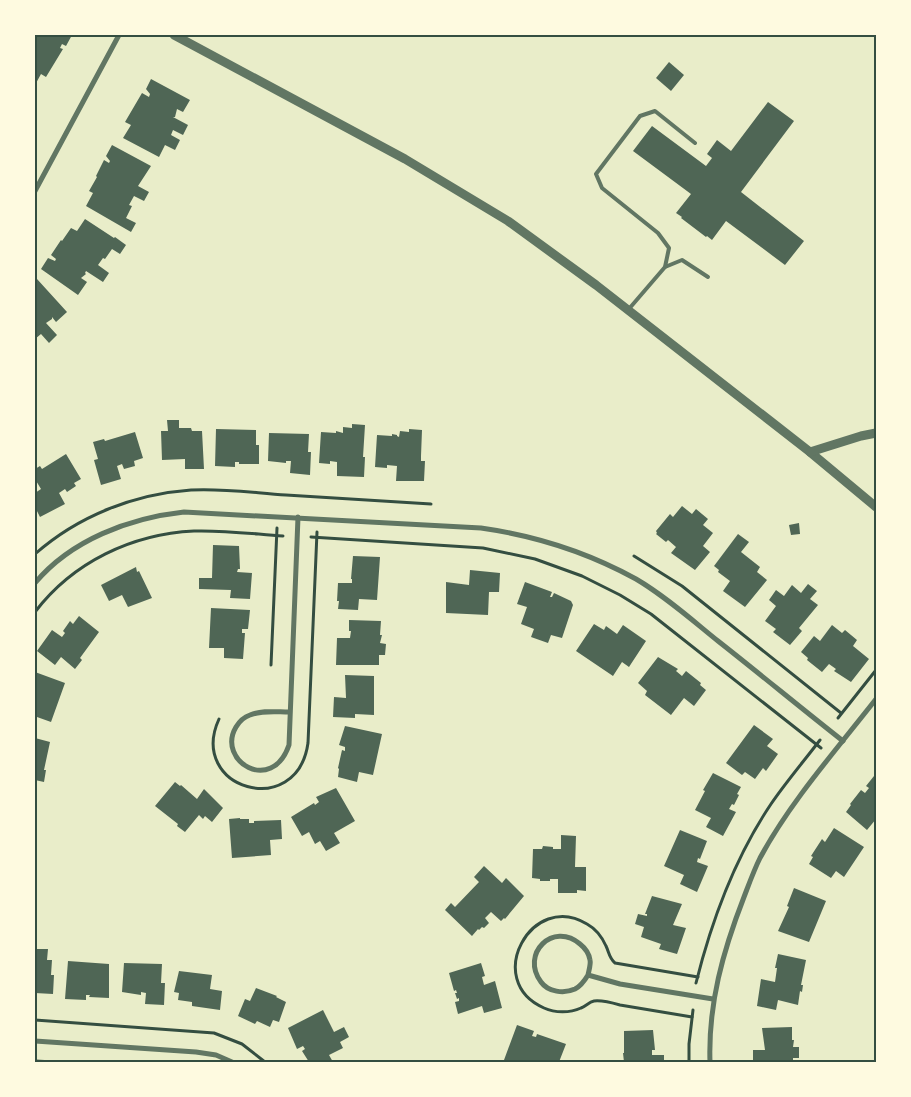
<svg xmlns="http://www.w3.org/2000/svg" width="911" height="1097" font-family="'Noto Sans',sans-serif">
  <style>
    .building { fill: #4f6655 }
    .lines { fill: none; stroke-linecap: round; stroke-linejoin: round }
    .path { stroke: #344e41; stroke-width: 3 }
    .service { stroke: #617663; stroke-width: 4 }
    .minor { stroke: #617663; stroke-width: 5 }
    .tertiary { stroke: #617663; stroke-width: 9 }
    .neatline { fill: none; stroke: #344e41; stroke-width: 2 }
  </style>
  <rect width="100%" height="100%" fill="#e9edc9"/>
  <g class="building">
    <path d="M35,35H72L66,46L62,44L60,48L63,49L46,77L41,74L35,85Z"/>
    <path d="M669,62L684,75L671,91L656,78Z"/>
    <path d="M151,79L190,100L183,112L177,109L175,117H173L188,125L183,135L173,130L171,135L180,140L175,150L165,145L159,157L123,138L131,125L125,122L142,93L149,97L150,94L146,89Z"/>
    <path d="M768,102L794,121L741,192L804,241L785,265L726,221L712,240L707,236L706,237L681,218L682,217L676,213L691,194L633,151L652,126L706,166L712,158L707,154L717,140L731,151Z"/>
    <path d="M112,145L151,166L138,186L149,192L144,201L134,196L129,205L132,206L126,218L136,223L131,232L86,206L93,193L89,191L97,177L96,176L104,160L109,163L110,161L106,156Z"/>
    <path d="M85,219L114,238L115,237L126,245L120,254L112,249L105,259L103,258L98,265L109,273L103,282L86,271L85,273L86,274L81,278L87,282L78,295L41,269L48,258L55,261L56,259L51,255L61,240L62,241L71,228L77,231Z"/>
    <path d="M37,279L67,312L56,322L52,317V319L46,323L57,335L49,343L41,334L35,339V281Z"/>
    <path d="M167,420H179V428H191L192,431H202L204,469H185V459L162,460L161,431H168Z"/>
    <path d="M352,424L365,425L363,457H365L364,477L337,476V462L330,461V464L319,463L321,432L336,433V431L343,433V427L352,428Z"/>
    <path d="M216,429L256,430V445H259V464H239V462H235V467L215,466Z"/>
    <path d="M409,429L422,430L421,456V461H425L424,481H396L397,466L387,465V468L375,467L377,435L392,436V434L397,435V436L399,437L400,431L409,432Z"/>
    <path d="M135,432L143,458L134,461L135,466L124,469L122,464L117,466L121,479L101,485L94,460L98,459L93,442L104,439L105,441Z"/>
    <path d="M269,433L309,434L308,452H311L310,475L290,473L291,461H286V463L268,461Z"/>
    <path d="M66,454L81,479L74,483L76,486L67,492L65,489L59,493L65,504L40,517L35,507V493L41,489L35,479V469L40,466L42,469Z"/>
    <path d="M682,506L692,514L696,509L708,519L703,525L713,533L703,546L710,552L695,570L671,553L676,547L668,540L666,542L656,534L657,533L656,531L670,514L673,517Z"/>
    <path d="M799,523L800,534L791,535L789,525Z"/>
    <path d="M738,534L749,542L741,552L760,567L757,572L767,580L745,607L723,591L730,581L718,572L719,570L714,566Z"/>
    <path d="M213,545L239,546L240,569H238L237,572L252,573L250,599L230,598L231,590L199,589V578H212Z"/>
    <path d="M353,556L380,557L377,600L359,599L358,610L338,609L339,601H337L338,583H352V579H351Z"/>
    <path d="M136,567L137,572L139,571L152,598L128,607L122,595L109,601L101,585Z"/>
    <path d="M470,570L500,573L499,592H489L488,615L446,613V582L469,585Z"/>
    <path d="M525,582L552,592L550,597H552L554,593L571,601L573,605L562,638L551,635L548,643L531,637L534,629L521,624L527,607L517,604Z"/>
    <path d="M808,584L817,591L810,599L818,605L799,628L802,631L790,645L773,632L776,629L765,621L776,606L769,600L776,590L784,596L792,585L801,593Z"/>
    <path d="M211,608L250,610L248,629H242V633H245L243,659L224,658V648H209Z"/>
    <path d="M79,616L99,632L80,658L82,660L75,669L61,657L55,665L37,651L52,630L62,637L65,633L63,631L70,621L73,624Z"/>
    <path d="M349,620L381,621L380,635H382L380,643L386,644L385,655H379V665H336L337,638H350L351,631H349Z"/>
    <path d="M594,624L604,630L606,626L617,634L623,625L646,641L629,667L622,662L613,676L576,651Z"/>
    <path d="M832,625L842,633L845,630L857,640L853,646L869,659L851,682L834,671L836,669L829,664L822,672L807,660L808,658L801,652L814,636L820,641Z"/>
    <path d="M658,657L678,669L676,671L682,676L686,671L701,683L700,685L706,690L694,706L684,698L671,715L645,695L647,691L638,683Z"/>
    <path d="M35,672L65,683L51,722L37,717L35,721Z"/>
    <path d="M345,675L374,676V715L355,714V718L333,717L334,697L346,698Z"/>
    <path d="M754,725L773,739L767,746L778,754L766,771L763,768L755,779L745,772L742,775L726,763Z"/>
    <path d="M345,726L382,734L373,775L359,772L357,782L338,777L339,769L338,768L342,750L345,751V747L339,745Z"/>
    <path d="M35,738L50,742L44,770H46L44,782L35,780Z"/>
    <path d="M713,773L741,787L737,794L739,795L734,805L732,804L729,809L736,812L723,836L706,827L711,818L695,810L705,791L703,790Z"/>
    <path d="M874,776L876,778V819L867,830L846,812L851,805L850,804L861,790L865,793L869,788L866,786Z"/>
    <path d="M175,782L180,786L181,785L197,799L204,789L223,808L212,822L205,816L203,819L199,815L185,832L177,826L178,824L155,806Z"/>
    <path d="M336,788L355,821L334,833L340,843L326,851L320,841L315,844L309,832L302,836L291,817L314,803L315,805L319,802L316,797Z"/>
    <path d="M240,818V819H249V823H254V821L281,820L282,839L270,840L271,855L232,858L229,819Z"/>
    <path d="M834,828L864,847L844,877L836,871L831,878L809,864L813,857L811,856L822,839L825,842Z"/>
    <path d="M680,830L707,841L700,859L698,858L697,862L708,866L697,892L680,884L684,875L664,866Z"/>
    <path d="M561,835L576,836L575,867H586V891L577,890V893H558V879H550V881H540V879L532,878L533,849H542L543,846L553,847V849H561Z"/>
    <path d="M484,866L502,883L506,878L524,896L505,919L504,918L501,921L491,912L485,918L489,923L484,928L482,927L479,930L478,929L472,936L445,910L451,903L455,907L479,882L474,877Z"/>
    <path d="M794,888L826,901L809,942L778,931L789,907L787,906Z"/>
    <path d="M652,896L682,904L673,925L686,928L677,954L659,949L661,944L641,937L644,927L635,924L638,914L647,916V914H645Z"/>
    <path d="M35,949H48L47,960H52L51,975H54L53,994L35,993Z"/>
    <path d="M778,954L806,960L801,985H803L802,992L800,991L798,1005L778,1000L776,1010L757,1006L761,979L775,982L777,968H775Z"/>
    <path d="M68,961L109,964V998L89,997L90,995H86V1000L65,999Z"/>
    <path d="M124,963L162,964L161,983H165L164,1005L145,1004L146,993L141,992V995L122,992Z"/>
    <path d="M481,963L485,976L482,977L484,985L495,981L502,1008L484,1013L482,1006L458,1014L455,1002L459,1001V998L457,999L455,993H457L456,990L454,991L449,973Z"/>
    <path d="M179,971L212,975L210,989L222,991L220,1010L192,1006V1002L178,1000L179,993L174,992Z"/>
    <path d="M256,988L277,996L276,997L286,1002L279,1022L273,1020L270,1027L257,1021L255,1024L238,1016L245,999L250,1001Z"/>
    <path d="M323,1010L334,1032L344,1027L349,1037L340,1042L343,1048L329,1055L333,1062H309L302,1051L305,1049L303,1046L297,1049L288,1028Z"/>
    <path d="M517,1025L534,1031L532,1036L536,1037L537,1034L566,1044L559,1062H510L504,1060Z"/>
    <path d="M792,1027V1040H794L793,1047H799V1058H793V1062H753V1050H765L762,1028Z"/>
    <path d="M653,1030L655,1050H652V1055H664V1062H624L623,1053H624V1031Z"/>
  </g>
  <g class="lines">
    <g class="path">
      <path d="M311,537L483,548L535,559L582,576L620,595L651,614L821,748"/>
      <path d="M35,554C78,516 134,494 191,490C222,488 255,493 286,495C335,498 383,501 431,504"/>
      <path d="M634,556L682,586L841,713"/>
      <path d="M35,612C73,562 132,534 194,531C224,530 254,534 283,536"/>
      <path d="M271,665L277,528"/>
      <path d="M838,718L876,670"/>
      <path d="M219,719C187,789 297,821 308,743L317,532"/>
      <path d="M696,983C712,919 734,859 771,804C786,782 804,761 820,740"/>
      <path d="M692,1017C668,1013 644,1009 620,1005C613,1003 602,1000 594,1001C589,1002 586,1006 581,1008C570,1013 555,1013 544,1008C482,981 532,890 587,924C596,929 602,937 606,946C609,952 609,958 615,963L698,977"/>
      <path d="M35,1020L214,1033L242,1044L265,1062"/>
      <path d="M35,1061L54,1062"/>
      <path d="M689,1062V1044L693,1010"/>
    </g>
    <g class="service">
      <path d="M665,267L682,260L708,277"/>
      <path d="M628,310L665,267L669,248L658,233L602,188L596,174L640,116L655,111L695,143"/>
    </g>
    <g class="minor">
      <path d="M35,191L119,35"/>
      <path d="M35,583C71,540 129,518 184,512L481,528C537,536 587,552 636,579C665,596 692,620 718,641C760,674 801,708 843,741"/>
      <path d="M289,712C276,712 262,710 250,715C244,717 239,722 236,727C216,761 272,795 289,745L298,517"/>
      <path d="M588,975C585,980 581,986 575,989C564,994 548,992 541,982C520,954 553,921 580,944C585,948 589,953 590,960C591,964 589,970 588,975L620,984L713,999"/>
      <path d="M35,1041L196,1052L216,1055L232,1062"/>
      <path d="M710,1062C708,1004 723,951 744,897C749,884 754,870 760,858C790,802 837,749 876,699"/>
    </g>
    <g class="tertiary">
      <path d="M174,35L405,159L508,221L596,285L810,452L876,507"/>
      <path d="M810,452L861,436L876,433"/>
    </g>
  </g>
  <rect width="911" height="1097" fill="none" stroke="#fefae0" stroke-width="72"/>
  <rect x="36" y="36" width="839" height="1025" class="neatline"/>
</svg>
